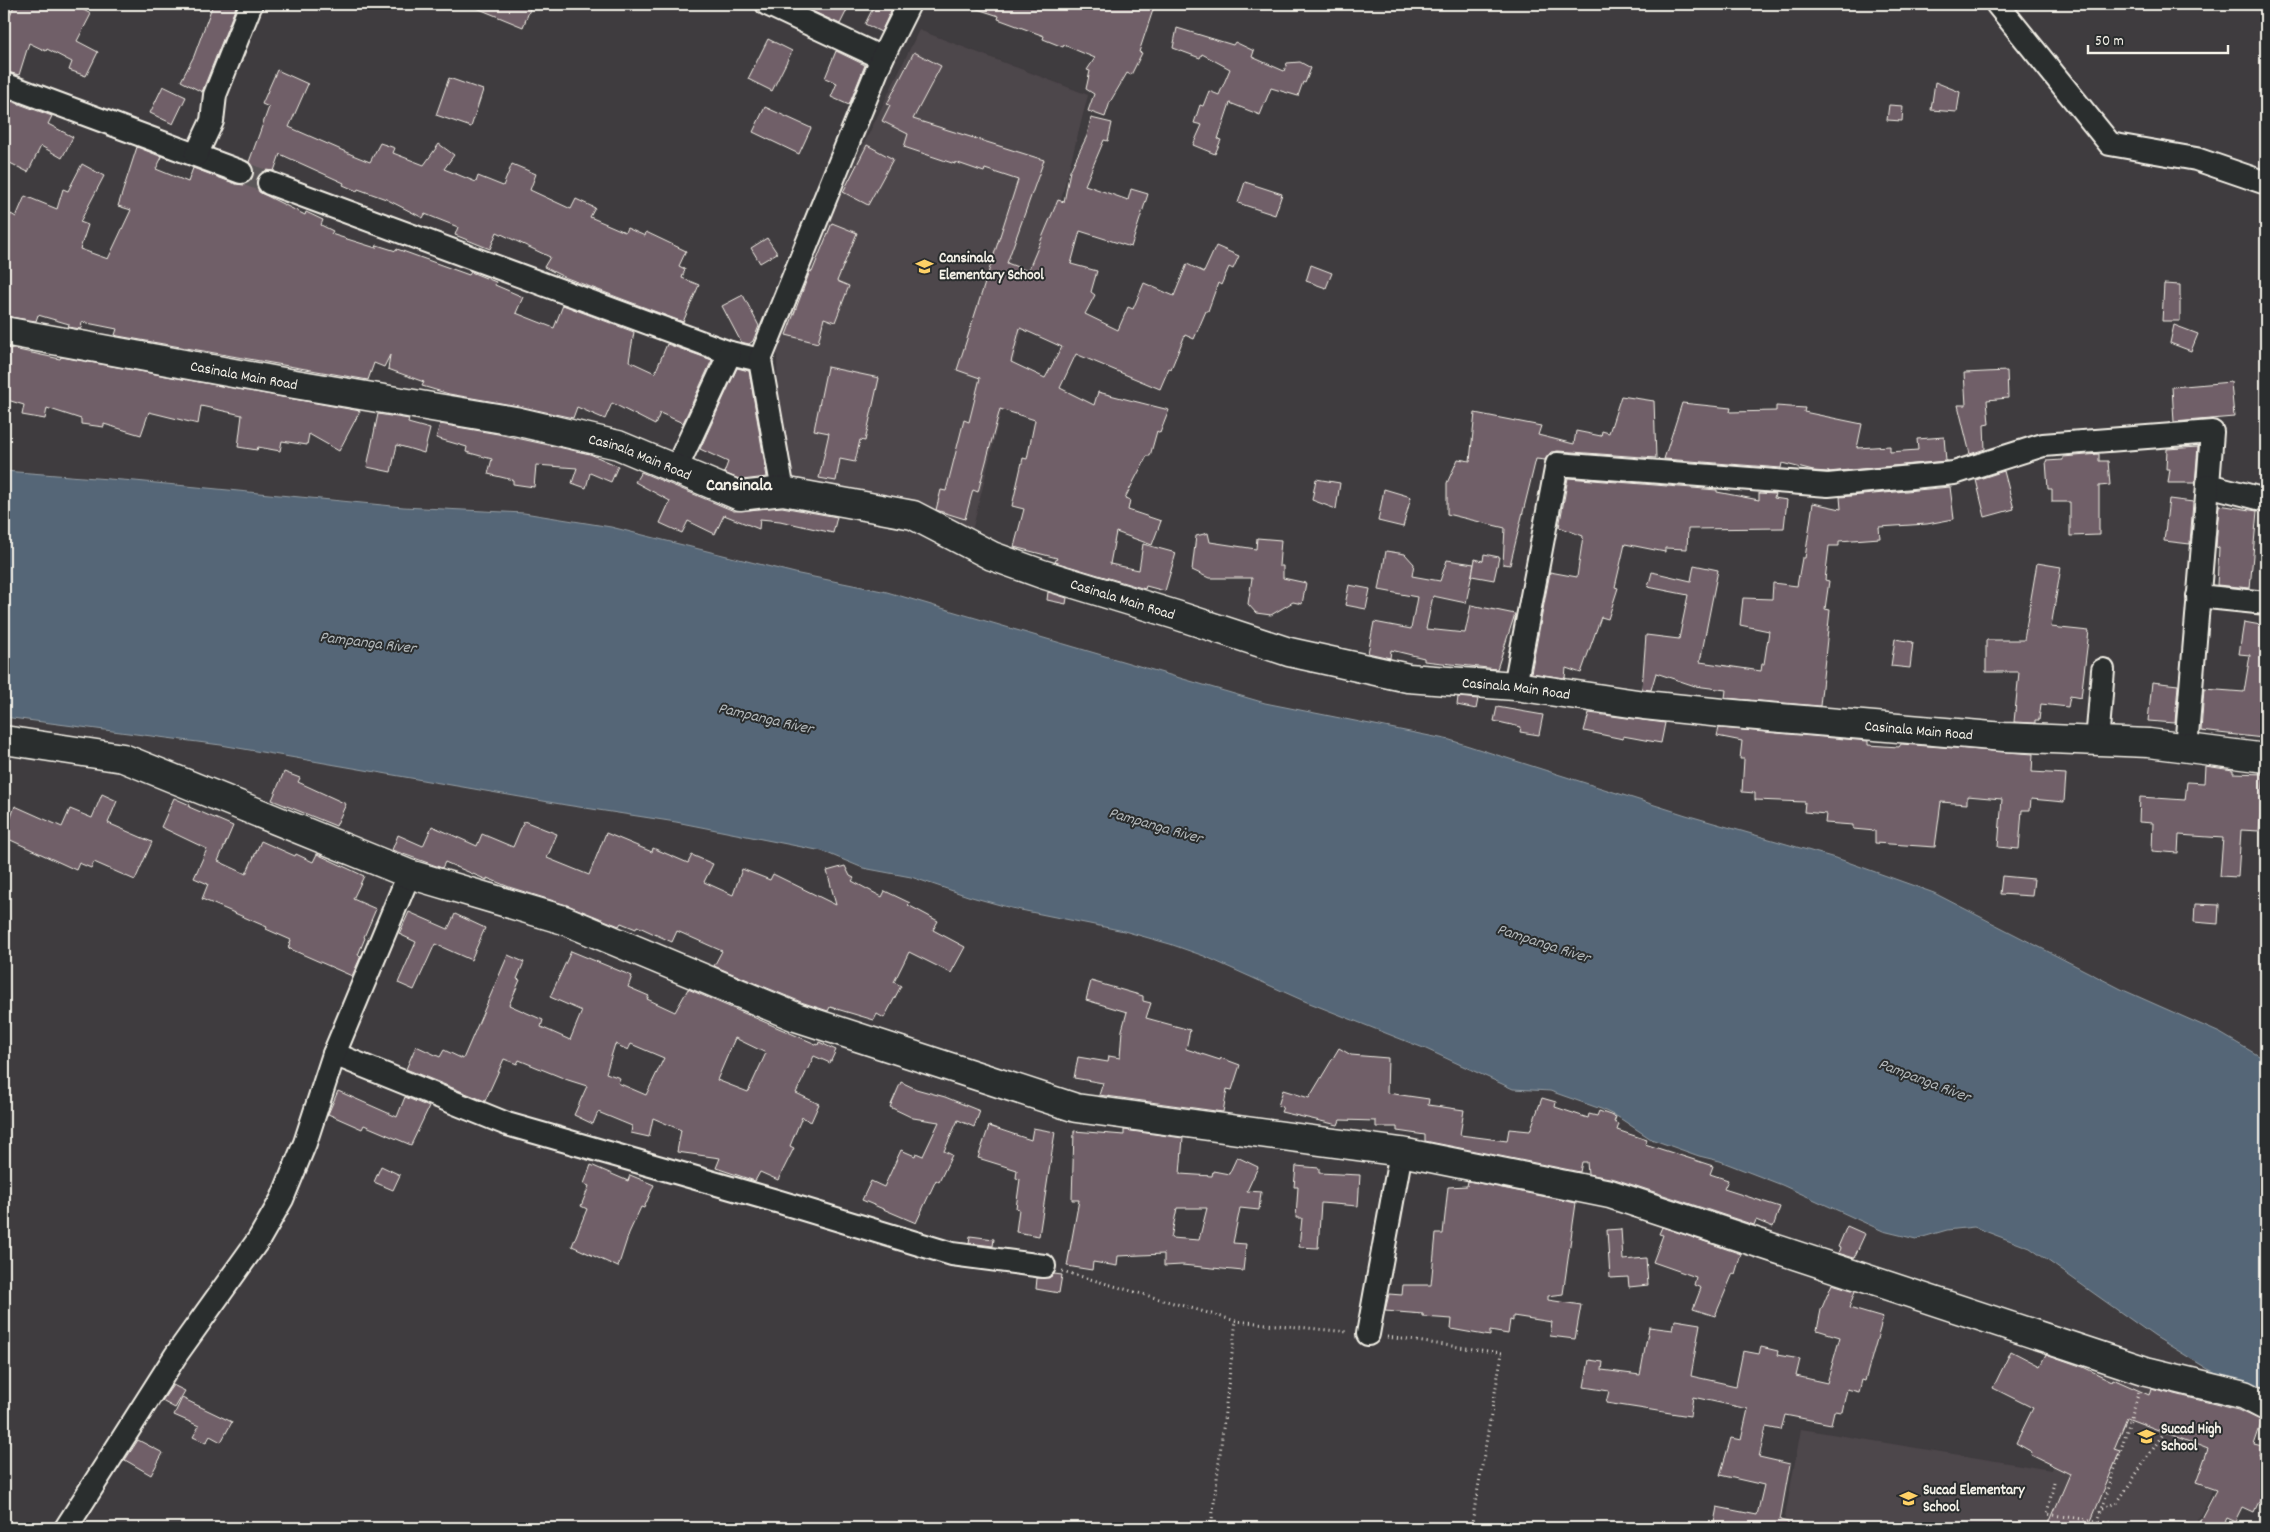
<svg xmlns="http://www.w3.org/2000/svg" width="2270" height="1532" font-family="Dekko,sans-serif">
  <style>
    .built { fill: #4e464b }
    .water { fill: #567; stroke: #959ea4 }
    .building { fill: #705f67; stroke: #f4f1e8; fill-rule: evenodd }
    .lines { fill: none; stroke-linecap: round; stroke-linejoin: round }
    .street-tunnel { stroke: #5a5758; stroke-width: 22; stroke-dasharray: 22 11; stroke-linecap: butt }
    .street-casing { stroke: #f4f1e8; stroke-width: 26 }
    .secondary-casing { stroke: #f4f1e8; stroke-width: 31 }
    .path { stroke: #f4f1e8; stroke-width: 3; stroke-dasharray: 1 4; stroke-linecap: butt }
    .street { stroke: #2a2d2e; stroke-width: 22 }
    .secondary { stroke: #2a2d2e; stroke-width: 28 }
    .labels { text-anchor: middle; stroke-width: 4; stroke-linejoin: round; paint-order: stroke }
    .poi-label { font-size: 15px; font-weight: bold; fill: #f4f1e8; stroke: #2a2d2e; text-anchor: start }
    .street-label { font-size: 15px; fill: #f4f1e8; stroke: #2a2d2e }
    .water-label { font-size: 16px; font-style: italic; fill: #b4b9bb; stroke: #2a2d2e }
    .quarter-label { font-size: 18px; font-weight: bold; fill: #f4f1e8; stroke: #2a2d2e }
  </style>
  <rect width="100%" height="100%" fill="#3f3c3f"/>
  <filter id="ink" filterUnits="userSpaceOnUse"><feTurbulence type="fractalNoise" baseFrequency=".02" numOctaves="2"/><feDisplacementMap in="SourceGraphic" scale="10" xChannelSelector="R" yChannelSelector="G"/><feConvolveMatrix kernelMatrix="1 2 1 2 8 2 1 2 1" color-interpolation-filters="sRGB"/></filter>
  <g filter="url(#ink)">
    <g class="built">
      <path d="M919,30L1088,95L1062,196L1014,360L972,531L788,488L778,419L777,349L798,293L851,171Z"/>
      <path d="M2102,1361L2236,1407L2209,1499L2193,1528H1783L1801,1429L2051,1470Z"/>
    </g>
    <path class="water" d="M4,471L135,481L403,507L524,513L611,527L799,574L887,592L1265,703L1450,740L1686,815L1842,860L1934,893L2121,989L2220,1033L2266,1060V1397L2208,1369L2154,1336L2030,1248L1974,1227L1947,1230L1916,1239L1883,1231L1782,1185L1720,1161L1699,1156L1651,1139L1618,1117L1601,1109L1550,1091L1513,1089L1426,1049L1302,1000L1204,956L1170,944L1124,931L1011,908L968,896L911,877L863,868L822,851L676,822L566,805L221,745L4,717Z"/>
    <g class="building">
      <path d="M15,4H72L91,14L77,41L98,52L86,76L69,70L72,62L47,49L46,51L29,43L19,75L4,71V28Z"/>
      <path d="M213,4H237L202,92L181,81L194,56Z"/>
      <path d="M467,4H532L523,27Z"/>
      <path d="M797,4H850L840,24Z"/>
      <path d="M875,4H894L881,32L865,24Z"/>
      <path d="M971,4H1145L1154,7L1139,52L1142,53L1131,75L1127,73L1110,102L1105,117L1088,111L1094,94L1086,89L1090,71L1087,70L1095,58L1064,45L1063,47L1043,39L1044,36L998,19L999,16L971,7Z"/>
      <path d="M1177,28L1233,45L1235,42L1254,51L1252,57L1284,71L1287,63L1300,62L1311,68L1305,83L1303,82L1298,96L1271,88L1260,115L1230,103L1218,139L1221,140L1215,154L1193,145L1202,125L1194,123L1200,105L1203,106L1209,91L1219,95L1230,69L1202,54L1200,58L1173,48Z"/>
      <path d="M768,39L792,51L772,91L748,79Z"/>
      <path d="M836,51L865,65L849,105L831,97L837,83L825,78Z"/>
      <path d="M914,52L941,66L913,119L1044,160L1007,263L1028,271L1058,200L1064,202L1070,171L1087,136L1091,118L1112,123L1108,141L1104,140L1085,185L1128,200L1131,189L1148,194L1131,247L1080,231L1071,264L1097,271L1091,292L1095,295L1085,314L1118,330L1128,307L1133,309L1144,283L1174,296L1187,264L1204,272L1216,246L1239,256L1233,269L1229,267L1221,285L1218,283L1208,311H1206L1194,339L1185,335L1171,369L1169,368L1160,389L1076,354L1060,388L1094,405L1098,392L1169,410L1160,433L1157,431L1150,456H1147L1125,498L1130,500L1128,510L1161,521L1152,545L1116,532L1110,564L1139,570L1143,544L1176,553L1165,591L1146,586L1145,589L1055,562L1057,558L1014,547L1024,509L1012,506L1023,458L1027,459L1035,420L1000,409L978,492L973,490L965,519L936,510L941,490L946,491L964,420L969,422L980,378L957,370L1018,180L985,169L984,172L955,162V164L904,147L908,134L882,121L890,105L887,104ZM1020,328L1062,347L1045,378L1011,362Z"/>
      <path d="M277,70L308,84L289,127L355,156L370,162L380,143L395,148L393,153L424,165L439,144L454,155L444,169L476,182L478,176L503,186L512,164L536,174L530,190L571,209L576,199L595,208L590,217L625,232L627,228L645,236L646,232L686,251L679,266L685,269L682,278L699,285L683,322L564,277L544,267L550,257L497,232L490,249L455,235L458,227L425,214L423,218L386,199L358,189L357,191L343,185L344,183L280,154L274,171L267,170L261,173L257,179L256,186L259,192L305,215L306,212L323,220L321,225L333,231L331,234L376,248L377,245L396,251L397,249L469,275L471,272L496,282L495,285L523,297L516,313L554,328L563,305L634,332L629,361L655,373L667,344L712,360L683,423L660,413L655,425L612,403L605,419L577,407L573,418L518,406L449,394L422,386L424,382L388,369L390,355L384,367L374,363L368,380L118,336L115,335L117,329L82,322L81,329L68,327L69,324L38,315L36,321L4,316V229L11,214L16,217L25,196L57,209L63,189L68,191L82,164L104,176L80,222L88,225L80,249L108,259L131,210L118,206L137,147L162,157L156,169L188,182L193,168L236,184L244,185L250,182L254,170L249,162L269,107L262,104Z"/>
      <path d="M449,78L483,90L471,127L436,115Z"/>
      <path d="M1935,82L1960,92L1957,112L1931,110Z"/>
      <path d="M163,86L186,97L173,124L150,113Z"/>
      <path d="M11,101L52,116L48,124L73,137L62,158L41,146L28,172L4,160V112L8,114Z"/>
      <path d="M1889,105L1903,106L1902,121L1887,120Z"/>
      <path d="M765,107L811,128L799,154L753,132Z"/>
      <path d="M867,145L893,159L868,205L843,192Z"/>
      <path d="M1245,182L1282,194L1275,215L1238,203Z"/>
      <path d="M832,223L857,233L837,281L849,286L835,322L824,318L818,343L786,335L810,271L812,272Z"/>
      <path d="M767,238L777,253L760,263L751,248Z"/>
      <path d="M1311,265L1332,273L1326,288L1306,281Z"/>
      <path d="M2164,284L2180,285V321H2162Z"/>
      <path d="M743,295L759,326L753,341L749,344L741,342L722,306Z"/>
      <path d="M2174,325L2198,334L2191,351L2170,343Z"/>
      <path d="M4,347L60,359L61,357L360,411L339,451L309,434L307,445L282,441L280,451L258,447L257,450L238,447L242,415L201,406L198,424L149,412L141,435L104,424V427L81,424V419L47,408L45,419L22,415L24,405L4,399Z"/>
      <path d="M827,367L879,378L865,441L860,440L855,462L840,459L836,481L819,478L829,433L814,430Z"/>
      <path d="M737,368L749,371L767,477L742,480L724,473L728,462L700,449Z"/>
      <path d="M2007,371L2008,398L1987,400L1989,424L1984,425L1985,449L1970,454L1958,405H1966L1964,373Z"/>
      <path d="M2231,382L2234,417L2174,422L2172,387Z"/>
      <path d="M1621,396L1654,401L1656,458L1558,451L1551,452L1545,460L1536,459L1510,565L1503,564L1505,528L1447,514V483L1458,459L1470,461L1475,413L1541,426L1538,435L1574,444L1576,431L1601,436L1602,431L1609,433Z"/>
      <path d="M1682,403L1731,408L1730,412L1776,411V406L1805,408L1804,412L1862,424L1857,448L1890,446V452L1918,450L1917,439L1944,437L1946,461L1828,472L1813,471L1782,463L1781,468L1664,459Z"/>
      <path d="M378,414L409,419L408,423L430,429L424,453L397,445L391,472L367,467Z"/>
      <path d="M440,424L498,434L590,454L618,466L611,482L590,473L586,488L572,483L577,468L536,465L534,487L513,484V480L488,474L492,459L466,452L467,447L436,438Z"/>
      <path d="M2198,447L2195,483H2168L2170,469H2166L2167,449Z"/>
      <path d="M2099,454V461H2108L2110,485L2099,486V535L2070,536V502H2052V489H2048L2046,461L2063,460V457Z"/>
      <path d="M2004,471L2014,509L1985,517L1976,480Z"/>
      <path d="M641,472L734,511L782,507L837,517L833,533L780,521L760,519L759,529L724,515L715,534L688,521L682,533L660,523L670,501L635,482Z"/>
      <path d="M1568,478L1717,490V492L1759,500V493L1775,494L1774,498L1787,500L1784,528L1688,529L1687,549L1665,548V552L1625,544L1615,587L1618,588L1608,619L1601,617L1581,673L1566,668L1565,678L1531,673L1550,572L1577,577L1583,536L1559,527Z"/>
      <path d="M1316,479L1340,483L1336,509L1312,500Z"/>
      <path d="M1950,487L1954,519L1927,524L1879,527L1880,538L1839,541V546H1829L1825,580L1829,581L1825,609L1830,610L1820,706L1725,698L1726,690L1695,686L1656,673L1651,690L1642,689L1646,635L1679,639L1688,595L1648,587L1652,572L1691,581L1694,565L1718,570L1700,662L1761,671L1762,664H1764L1769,631L1740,625L1743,598L1772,599L1773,583L1797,586L1802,558H1805L1813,503L1841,509L1840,497Z"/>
      <path d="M1384,489L1411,497L1403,527L1378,521Z"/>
      <path d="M2169,499L2193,502L2190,544L2164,541Z"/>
      <path d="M2219,505L2257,511L2250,588L2217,585L2219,548L2216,547Z"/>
      <path d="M1208,533L1210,542L1256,549L1257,538L1281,540L1279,566H1283V578L1306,583L1302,604L1293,602L1271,615L1256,613L1248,604L1252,578H1209L1192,570L1196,536Z"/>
      <path d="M1386,551L1405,554L1414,564L1412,576L1440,581L1447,560L1474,564L1466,603L1433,596L1426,629L1465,633L1471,605L1515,614L1497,669L1424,661V658L1391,650L1390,658L1368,653L1374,622L1411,629L1417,597L1379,590Z"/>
      <path d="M1484,554L1499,557L1494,580L1472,576L1475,559L1483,561Z"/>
      <path d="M2037,563L2061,567L2051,627L2089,631L2081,698L2070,696L2068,707L2041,704L2039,720H2035V723L2014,722L2019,672H1986V640H2024Z"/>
      <path d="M1349,585L1370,589L1366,609L1345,605Z"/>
      <path d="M1048,592L1067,598L1066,604L1047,600Z"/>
      <path d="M2244,622L2266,626V731H2264L2263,738L2201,731L2204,689L2244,692L2250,655L2239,654Z"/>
      <path d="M1895,639L1913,642L1910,668L1891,666Z"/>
      <path d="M2152,682L2178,685L2175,723L2148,721Z"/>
      <path d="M1458,697L1478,699L1476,709L1457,705Z"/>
      <path d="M1497,707L1543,715L1539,735L1520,732L1521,727L1494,721Z"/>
      <path d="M1589,713L1665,723L1661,743L1623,736V739L1584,731Z"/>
      <path d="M1719,728L1868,741V745L1899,747L1901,744L2033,754L2032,772L2066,774L2064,802L2031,799L2030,810H2022L2019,849L1998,847L2002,799L1967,796V804L1941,802L1935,847L1875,843V831L1853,829V825L1825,823L1826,814L1804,812L1805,802L1755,800V793L1742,792L1744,759H1740L1742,741L1717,736Z"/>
      <path d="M2205,766L2233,770V773L2264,774L2259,831L2241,830L2238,877L2220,876L2223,838L2179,835L2178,853L2152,851L2153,823L2139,822L2140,797L2185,800L2187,782L2204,783Z"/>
      <path d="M284,772L300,778L298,782L346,804L336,826L272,800Z"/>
      <path d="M102,794L117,801L108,823L152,842L135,880L94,862L91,868L79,863L76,870L4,837L15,806L62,827L70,809L92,818Z"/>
      <path d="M174,798L190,805L189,807L233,826L218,861L246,874L261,841L295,856L296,854L313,862L317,854L364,876L353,899L376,909L364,937L365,938L358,955L361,956L352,976L288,948L291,940L266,929L267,927L202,899L208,884L194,878L207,849L161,827Z"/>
      <path d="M524,821L557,834L547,858L589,875L606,833L652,852L653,848L688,863L692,855L713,864L704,882L733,895L742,869L770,880L773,874L836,905L827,871L845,866L850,876L854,878L852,881L882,897L885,891L910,903L908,905L938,921L933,930L965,947L951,973L909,952L894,982L901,986L884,1018L877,1014L874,1020L830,1007L828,1011L801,1002L714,966L722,951L677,931L672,942L637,926L636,929L621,923L619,926L570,906L509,887L487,878V880L445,862L442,868L392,850L398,835L423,846L432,826L477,846L482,834L513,847Z"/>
      <path d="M2002,876L2034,879L2032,896L2000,894Z"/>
      <path d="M2195,904L2219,905L2218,924L2194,922Z"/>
      <path d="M409,912L448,929L455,914L485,928L471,960L435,944L414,990L398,983L416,942L399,934Z"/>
      <path d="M571,951L632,976L628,987L649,996L647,999L675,1012L688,989L818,1045L819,1042L836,1050L830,1063L814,1056L796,1093L819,1104L811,1122L802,1117L790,1146L794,1148L778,1180L760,1172L755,1181L716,1168L720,1158L677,1152L681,1130L653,1118L649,1137L631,1133L632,1126L598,1112L593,1124L574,1115L587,1086L568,1080L519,1060L517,1064L504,1059L485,1101L406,1069L416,1046L440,1057L444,1050L463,1059L508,955L524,962L517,979L520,980L509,1005L543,1020L541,1027L570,1040L582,1011L550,997ZM735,1038L766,1053L748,1092L717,1080ZM615,1044L628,1050L631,1044L664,1058L646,1095L618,1083L620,1078L606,1073Z"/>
      <path d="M1091,981L1143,996V1001L1151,1003L1146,1018L1190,1030L1186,1049L1220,1060L1221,1058L1240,1065L1232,1090L1227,1089L1223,1112L1099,1095L1103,1083L1074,1078L1078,1057L1108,1062L1109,1056L1120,1058L1122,1030L1127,1012L1086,1000Z"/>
      <path d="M1339,1048L1351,1055L1388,1058L1387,1093L1429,1099L1428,1105L1464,1110L1460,1135L1507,1141L1509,1129L1530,1131L1542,1098L1556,1102L1555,1107L1588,1118L1589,1114L1597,1116L1599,1111L1616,1117L1614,1122L1619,1124L1617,1130L1647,1140L1645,1144L1713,1166L1710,1174L1728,1180L1724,1189L1780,1207L1773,1227L1756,1220L1754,1225L1615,1179L1588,1174L1587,1162H1582L1580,1172L1425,1141V1135L1397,1131V1127H1376V1121L1340,1120L1338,1125L1281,1112L1283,1107L1278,1106L1283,1090L1309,1098Z"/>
      <path d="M901,1082L916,1089L945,1097L980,1111L974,1127L958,1120L944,1151L952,1155L939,1182L936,1180L916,1223L862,1200L871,1181L884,1187L901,1150L915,1156L916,1153L923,1156L939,1122L913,1118L890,1107Z"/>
      <path d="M338,1091L397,1117L405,1097L429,1107L411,1145L364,1125L362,1129L328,1114Z"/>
      <path d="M989,1126L1031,1140L1033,1128L1055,1132L1039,1236L1016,1232L1019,1209L1016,1208L1020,1179L1016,1178L1017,1170L978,1158Z"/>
      <path d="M1124,1130L1183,1138L1180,1174L1212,1176L1213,1171L1229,1174L1237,1157L1258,1167L1247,1191L1261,1192L1259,1210L1240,1208L1233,1243L1246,1244L1243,1271L1182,1265L1164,1266V1254L1118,1256L1117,1266L1093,1262L1092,1270L1067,1266L1079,1200H1072L1074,1131L1124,1135ZM1177,1208H1207L1199,1240L1171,1238Z"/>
      <path d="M591,1165L628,1181L630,1175L654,1185L644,1208L641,1207L629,1233L618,1267L572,1246L587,1209L581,1206L589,1186L584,1184Z"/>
      <path d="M381,1166L400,1175L393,1190L374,1182Z"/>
      <path d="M1296,1166L1319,1168V1173L1360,1175L1358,1206L1321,1203L1318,1248L1299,1247L1302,1218H1296L1298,1187H1294Z"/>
      <path d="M1468,1181L1576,1203L1563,1294L1548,1296V1300L1581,1305L1575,1339L1550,1336L1552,1322L1513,1316V1321L1510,1320L1508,1334L1490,1331V1336L1451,1329L1452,1319L1423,1317V1314L1385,1311L1389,1294L1402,1295L1403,1285H1431L1436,1234H1443L1448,1187L1467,1186Z"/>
      <path d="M1847,1226L1865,1234L1854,1258L1838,1253L1840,1248L1838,1247Z"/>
      <path d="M1662,1227L1741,1254L1735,1274L1733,1273L1715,1316L1693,1309L1701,1288L1694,1285L1696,1277L1653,1262L1663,1235L1659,1234Z"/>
      <path d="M1621,1229L1623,1260L1646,1258L1648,1285L1629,1287L1628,1277L1610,1278L1607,1230Z"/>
      <path d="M970,1236L994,1239L993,1246L969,1243Z"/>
      <path d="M1054,1274L1062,1275L1059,1293L1036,1289L1037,1278H1049Z"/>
      <path d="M1832,1284L1855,1291L1849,1308L1883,1318L1865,1381L1862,1380L1859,1392L1847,1389L1842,1412L1834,1411L1831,1424L1785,1415L1781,1430L1766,1427L1759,1457L1790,1464L1780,1520L1788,1522V1528H1713L1717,1507L1757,1515L1764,1485L1720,1475L1731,1438L1741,1440L1748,1409L1693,1397L1690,1416L1606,1403L1609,1391L1584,1387L1589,1360L1603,1362L1602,1370L1640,1375L1649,1327L1673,1330L1675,1320L1700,1324L1691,1376L1736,1386L1743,1351L1759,1354L1761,1347L1778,1351L1777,1355L1800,1359L1796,1376L1827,1383L1840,1337L1817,1330L1821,1310Z"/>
      <path d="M2011,1351L2040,1366L2046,1354L2083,1367L2112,1381L2113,1379L2149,1395L2151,1388L2239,1410L2262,1421L2254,1445L2262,1447L2259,1455L2266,1459V1488L2254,1513L2243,1508L2236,1522L2227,1518L2222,1528H2196L2216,1490L2196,1483L2208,1449L2127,1418L2114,1449L2120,1451L2088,1528H2047L2070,1474L2031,1455L2032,1452L2016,1443L2033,1408L1993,1388Z"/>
      <path d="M173,1385L185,1391L175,1408L162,1401Z"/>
      <path d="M182,1398L232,1422L221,1442L210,1436L206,1443L193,1437L199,1426L174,1415Z"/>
      <path d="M138,1440L163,1453L151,1475L125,1460Z"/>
    </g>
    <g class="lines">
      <path class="street-tunnel" d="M241,172L269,183"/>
      <defs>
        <g id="street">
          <path d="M767,4L882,58"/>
          <path d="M1997,4L2110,144L2196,159L2266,183"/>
          <path d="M4,84L241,172"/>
          <path d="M196,155L212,121L215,95L251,4"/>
          <path d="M269,183L730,353L760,360"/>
          <path d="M676,469L730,353"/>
          <path d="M783,491L760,360L882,58L909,4"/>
          <path d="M2198,596L2266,603"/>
          <path d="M1515,686L1557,464L1828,485L1954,473L2043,445L2212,432L2208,485L2266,500"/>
          <path d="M2097,742L2103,670"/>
          <path d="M2186,748L2208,485"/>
          <path d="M334,1054L507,1124L780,1202L952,1254L1044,1266"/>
          <path d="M1368,1334L1401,1152"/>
          <path d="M66,1528L176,1355L259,1239L282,1199L305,1143L334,1054L409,874"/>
        </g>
        <g id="secondary">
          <path id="s1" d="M4,331L283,382L515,421L618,445L740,496L783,491L913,515L992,556L1042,574L1176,615L1289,652L1408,678L1515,686L1644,705L1722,713L2004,737L2149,743L2266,758"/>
          <path d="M4,740L123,758L409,874L564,920L796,1017L1076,1108L1401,1152L1610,1194L2146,1371L2245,1395L2266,1406"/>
        </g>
      </defs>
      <use href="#street" class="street-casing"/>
      <use href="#secondary" class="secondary-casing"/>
      <g class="path">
        <path d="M1062,1271L1236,1321L1348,1332"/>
        <path d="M1387,1337L1502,1353L1471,1528"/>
        <path d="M2054,1482L2047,1514L2146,1528"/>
        <path d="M2103,1508L2117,1503L2163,1434"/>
        <path d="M2098,1522L2139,1392"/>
        <path d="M1211,1528L1236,1321"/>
      </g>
      <use href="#street" class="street"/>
      <use href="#secondary" class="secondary"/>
    </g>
  </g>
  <defs>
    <symbol id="school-bare" viewBox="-9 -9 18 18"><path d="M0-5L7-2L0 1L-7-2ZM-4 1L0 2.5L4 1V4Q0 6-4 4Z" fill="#ffd166" stroke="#2a2d2e" stroke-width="2.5" paint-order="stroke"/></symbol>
  </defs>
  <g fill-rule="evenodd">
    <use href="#school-bare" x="912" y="254" width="25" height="25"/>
    <use href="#school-bare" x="2134" y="1424" width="25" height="25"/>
    <use href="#school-bare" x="1896" y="1486" width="25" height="25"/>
  </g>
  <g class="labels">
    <g class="poi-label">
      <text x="939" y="262">Cansinala<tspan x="939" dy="17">Elementary School</tspan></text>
      <text x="2161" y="1433">Sucad High<tspan x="2161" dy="17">School</tspan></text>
      <text x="1923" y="1494">Sucad Elementary<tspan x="1923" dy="17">School</tspan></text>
    </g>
    <g class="street-label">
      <text dy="5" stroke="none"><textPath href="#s1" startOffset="244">Casinala Main Road</textPath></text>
      <text dy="5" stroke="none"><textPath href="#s1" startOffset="649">Casinala Main Road</textPath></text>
      <text dy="5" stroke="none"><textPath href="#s1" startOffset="1159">Casinala Main Road</textPath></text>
      <text dy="5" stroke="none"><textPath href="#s1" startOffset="1564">Casinala Main Road</textPath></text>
      <text dy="5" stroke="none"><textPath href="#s1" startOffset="1969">Casinala Main Road</textPath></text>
    </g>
    <g class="water-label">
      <text transform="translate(368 641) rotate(7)" y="6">Pampanga River</text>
      <text transform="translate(766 717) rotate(13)" y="6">Pampanga River</text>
      <text transform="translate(1156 824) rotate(16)" y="6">Pampanga River</text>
      <text transform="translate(1544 942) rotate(18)" y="6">Pampanga River</text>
      <text transform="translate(1925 1079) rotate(21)" y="6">Pampanga River</text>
    </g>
    <g class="quarter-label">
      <text x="739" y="490">Cansinala</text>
    </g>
  </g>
  <rect width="2270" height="1532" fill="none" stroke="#2a2d2e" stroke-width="20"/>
  <rect x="10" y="10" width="2250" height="1512" fill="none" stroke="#f4f1e8" stroke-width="2" filter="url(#ink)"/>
  <path d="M2088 45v8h140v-8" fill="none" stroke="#f4f1e8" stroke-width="2.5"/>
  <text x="2095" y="45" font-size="15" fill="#f4f1e8" stroke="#2a2d2e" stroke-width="4" paint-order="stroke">50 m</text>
</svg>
